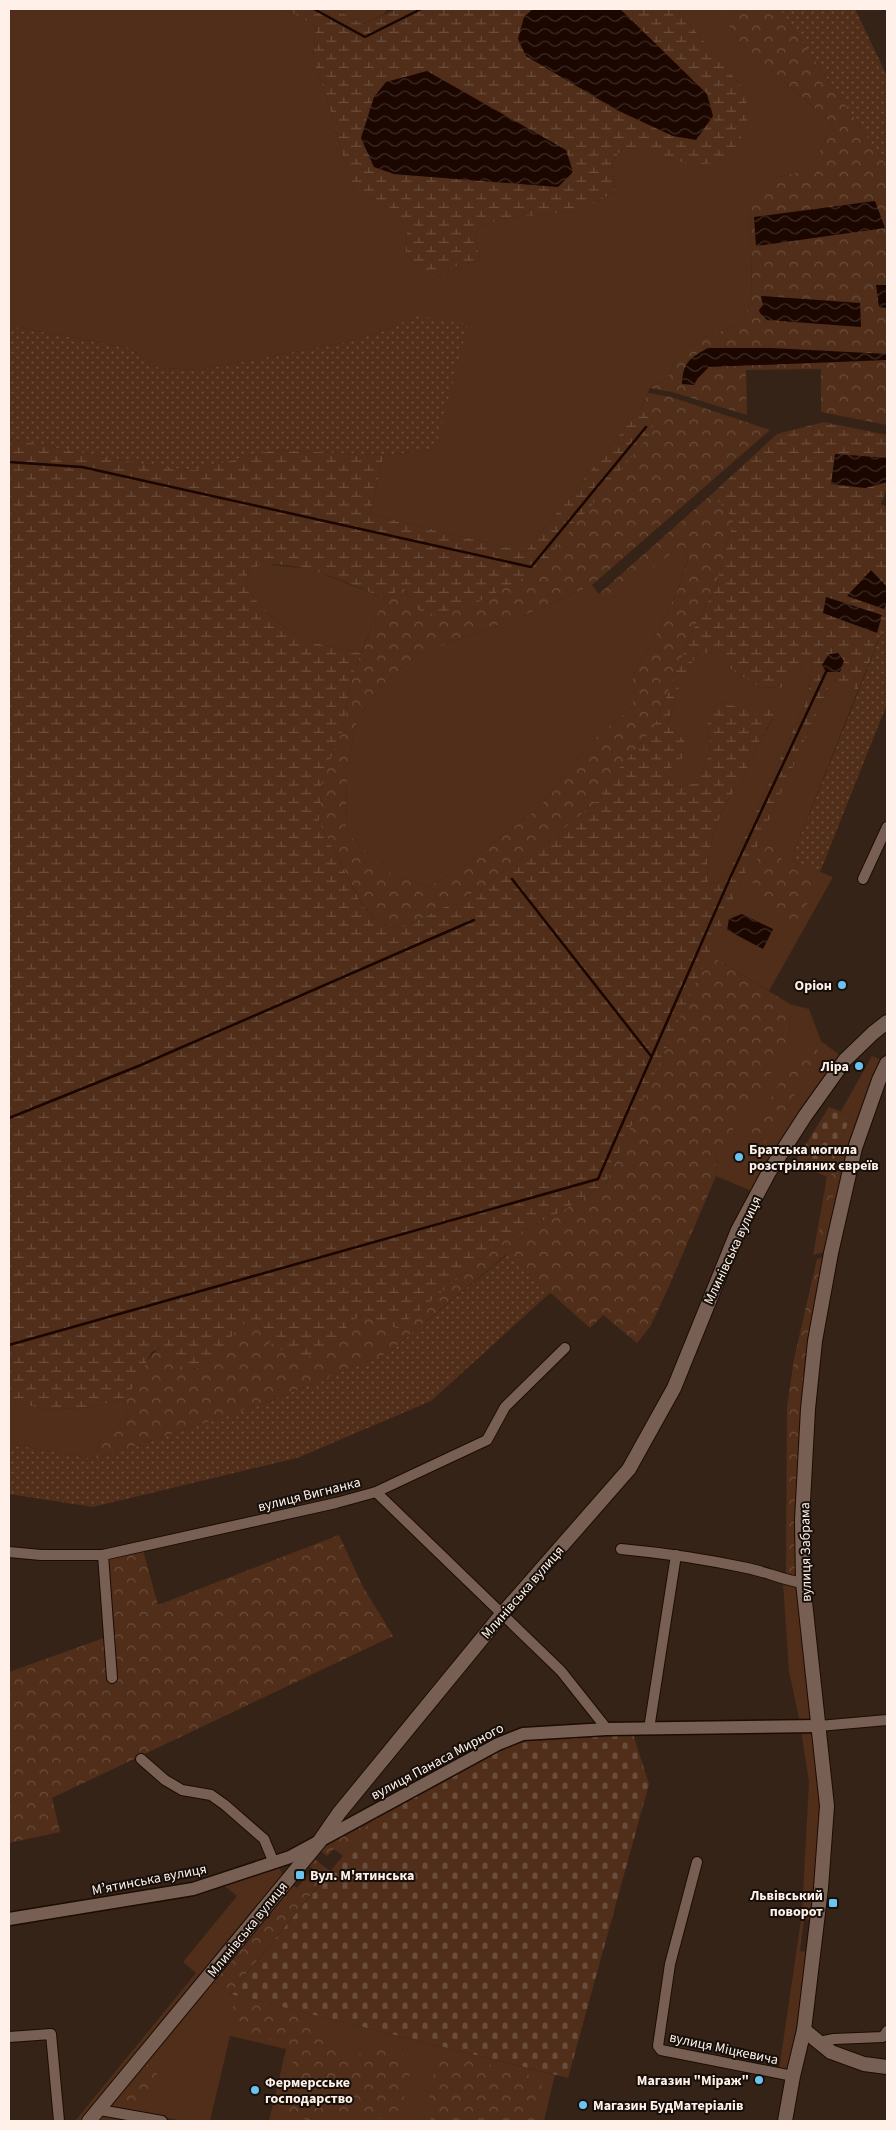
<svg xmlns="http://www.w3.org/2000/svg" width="896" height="2130" font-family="'Source Sans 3',sans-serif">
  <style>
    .grass { fill: #502e19 }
    .forest { fill: url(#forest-crowns) }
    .wetland { fill: url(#wetland-marsh); fill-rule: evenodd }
    .cemetery { fill: url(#cemetery-stones) }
    .garden { fill: url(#garden-dots) }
    .water { fill: url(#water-waves) }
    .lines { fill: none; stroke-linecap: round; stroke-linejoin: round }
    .stream { stroke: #1b0600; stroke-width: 2.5 }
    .minor-casing { stroke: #1d0c03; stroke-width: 12 }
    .tertiary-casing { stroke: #1d0c03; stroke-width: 15 }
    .secondary-casing { stroke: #1d0c03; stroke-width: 16 }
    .minor { stroke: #776053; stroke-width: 10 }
    .tertiary { stroke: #776053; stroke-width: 12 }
    .secondary { stroke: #776053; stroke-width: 14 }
    .poi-dot { fill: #6ac3f1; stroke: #170f09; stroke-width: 2 }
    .labels { text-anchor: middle; stroke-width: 4; stroke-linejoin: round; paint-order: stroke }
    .poi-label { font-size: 14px; font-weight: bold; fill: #fff1ea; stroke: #170f09; text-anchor: end }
    .street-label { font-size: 14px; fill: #fff1ea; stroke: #170f09 }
  </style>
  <defs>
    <pattern id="forest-crowns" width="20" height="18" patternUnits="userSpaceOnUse" patternTransform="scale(1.25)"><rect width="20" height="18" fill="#502e19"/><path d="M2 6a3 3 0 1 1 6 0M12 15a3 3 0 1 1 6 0" fill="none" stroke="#6a4d3b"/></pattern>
    <pattern id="wetland-marsh" width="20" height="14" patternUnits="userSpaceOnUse" patternTransform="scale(1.25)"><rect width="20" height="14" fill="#502e19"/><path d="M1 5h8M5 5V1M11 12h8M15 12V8" fill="none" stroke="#6a4d3b"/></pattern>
    <pattern id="cemetery-stones" width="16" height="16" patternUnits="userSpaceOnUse" patternTransform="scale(1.25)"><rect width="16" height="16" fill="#502e19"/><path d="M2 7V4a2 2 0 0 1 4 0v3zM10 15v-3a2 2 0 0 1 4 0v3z" fill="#6a4d3b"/></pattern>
    <pattern id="garden-dots" width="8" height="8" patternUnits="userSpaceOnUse" patternTransform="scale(1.25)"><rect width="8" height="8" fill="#502e19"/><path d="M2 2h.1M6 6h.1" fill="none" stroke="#6a4d3b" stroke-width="1.8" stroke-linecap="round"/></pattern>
    <pattern id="water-waves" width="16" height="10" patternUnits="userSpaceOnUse" patternTransform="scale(1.25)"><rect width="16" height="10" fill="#1b0600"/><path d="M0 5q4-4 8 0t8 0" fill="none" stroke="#3d2b25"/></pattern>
  </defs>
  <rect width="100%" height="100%" fill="#362317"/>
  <g class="grass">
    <path d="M11,9H285L316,26L313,60L326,95L342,153L355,191L393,209L407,228L406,253L429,281L460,264L480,260L475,236L479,227L501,219L580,211L615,192L612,161L623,148L644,149L689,165L745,91L677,9H717L740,42L833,124L811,169L767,180L750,198L752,299L741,324L693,341L676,357L668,378L650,388L641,408L525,552L370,514L384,455L435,450L416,317L386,330L342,343L198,370L159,368L129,348L9,326V15Z"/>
    <path d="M335,9H387L384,14L363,24Z"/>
    <path d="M682,544L688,558L678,590L655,637L633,675V706L594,739L539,808L461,868L428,887L389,872L346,833L347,768L357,719L383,684L419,654L525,615L592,585L606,603Z"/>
    <path d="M261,564L311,569L384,598L361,653C320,646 291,639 262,607C256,601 247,589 246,581C246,577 248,572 249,569Z"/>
    <path d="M714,652L731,669L759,687L781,688L798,671L809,664L813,668L806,702L732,865L721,881L708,886L707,863L714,830L726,803L741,782L757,745L773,719L721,702L706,714C712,748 712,752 697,783L677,787L666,774L678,760L683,739L667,725L679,688L697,654Z"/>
    <path d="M832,680L858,690L791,860L833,877L769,991L708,954Z"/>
    <path d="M790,1004L809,1009L821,1041L842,1057L754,1192L716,1176L715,1156L789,1037Z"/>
    <path d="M872,1056L882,1060L825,1252L813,1255L827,1177L851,1115L841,1111Z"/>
    <path d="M123,1399L129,1417L100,1441L95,1459L9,1444V1401L50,1410L92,1407Z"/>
    <path d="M783,1583L798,1585L812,1722L800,1723L789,1671Z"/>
    <path d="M801,1730H813L821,1806L812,1920L804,1919L800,1951L808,1952L798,2029L788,2072L779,2070L802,1913L809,1782Z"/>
    <path d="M275,1867L280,1869L282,1873L281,1882L84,2121H75L196,1973L183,1962L237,1896L222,1884Z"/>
    <path d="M211,1979L230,1994L555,2075L544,2121H269L286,2049L230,2036L210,2121H183L106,2107Z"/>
    <path d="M101,2114L141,2121H95Z"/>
  </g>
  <g class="forest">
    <path d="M717,9H780L887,166V425L821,412V369L746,370L747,415L672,392L650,388L668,378L676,357L693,341L741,324L752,299L750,198L767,180L811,169L833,124L740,42Z"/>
    <path d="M648,393L671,397L770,430L592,585L525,615L419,654L383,684L357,719L347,768L346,833L389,872L428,887L461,868L539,808L594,739L633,706V675L655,637L678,590L688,559L683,545L606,603L599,594L712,494L734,520L715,588L692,632L653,729L616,772L599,800L545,844L514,863L481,889L402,928L379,923L361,902L319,822L322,779L343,730L351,678L384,598L404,588L412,603L478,602L653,423L641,408Z"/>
    <path d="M771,842L780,849L782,863L797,871L815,887L801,917L786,924L768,912L751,880L755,862Z"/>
    <path d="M708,954L790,1004L789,1037L774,1069L715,1156L716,1176L666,1293L650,1327L637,1343L603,1315L590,1328L507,1254L388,1353L260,1405L95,1459L100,1441L129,1417L123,1399C138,1382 144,1359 162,1345L180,1370C219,1368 218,1356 238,1326L257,1321L271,1345L331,1348L352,1321L365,1313L380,1324L421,1309L506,1239L564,1210L605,1184Z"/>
    <path d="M808,1046L817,1049L820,1054L761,1149L750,1146V1134L788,1069Z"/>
    <path d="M834,1171L838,1174L821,1248L816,1247L829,1178Z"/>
    <path d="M824,1257L797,1579L786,1578L787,1407L794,1359L817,1259Z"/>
    <path d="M339,1535L362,1585L393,1636L52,1798L60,1832L9,1843V1672L115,1634L108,1559L143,1550L158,1605Z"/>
    <path d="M373,1819L343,1856L334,1849L327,1856L318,1849Z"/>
    <path d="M312,1857L330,1871L230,1994L211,1979L290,1883L297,1888L313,1869L306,1863Z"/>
    <path d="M246,2002L324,2024L330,2044L350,2060L380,2041C387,2045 396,2048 401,2053C419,2069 404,2102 393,2118L365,2119L342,2111L312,2121L291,2116L283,2100L297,2047L241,2032L232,2016L233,2005Z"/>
    <path d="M441,2052L529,2075L541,2081L543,2094L535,2121H431C427,2098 432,2073 441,2052Z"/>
    <path d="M154,2057C162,2073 154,2095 138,2102C135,2103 129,2103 126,2103L120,2098Z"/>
  </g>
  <g class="wetland">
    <path d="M285,9H335L363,24L397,9H533L524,17L526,56L617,110L673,136L707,94L620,9H677L745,91L749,115L739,144L715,163L689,165L644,149L623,148L612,161L615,192L580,211L501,219L479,227L475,236L480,260L460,264L429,281L406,253L407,228L393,209L355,191L342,153L326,95L313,60L316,26ZM374,167L558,187L394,174Z"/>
    <path d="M641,408L653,423L652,432L538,570L478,602L426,617L412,603L404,588L384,598C348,583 287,553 249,569C248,572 246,577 246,581C247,589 256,601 262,607C291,639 320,646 361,653L351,679L343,730L322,779L319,822L361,903L379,923L402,928L481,889L514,863L545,844L599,800L616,772L653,729L692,632L715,588L734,520L712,494L777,434L824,422L887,435V458L835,454L865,488L887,482V488L881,504L887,507V587L871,571L884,609L887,601V620L858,690L832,680L605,1184L564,1210L506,1239L398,1328L380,1324L365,1313L352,1321L331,1348L302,1359L271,1345L257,1321L238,1326C218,1356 219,1368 180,1370L162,1345L151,1353L134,1386L123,1399L92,1407L50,1410L9,1401V439L159,467L193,470L273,450L384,455L370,514L525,552ZM714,652L731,669L759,687L781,688L798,671L809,665L813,668L806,702L732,865L721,881L708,886L707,863L714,830L726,803L741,782L757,745L773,718V705L744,709L721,702L706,714C712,748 712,752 697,783L677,787L666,774L678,760L690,754L683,739L667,725L679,688L697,654Z"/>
  </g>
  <g class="cemetery">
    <path d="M829,1107L851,1115L827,1177L795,1162Z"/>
    <path d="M633,1734L649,1784L568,2078L230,1994L373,1819L499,1748L524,1738Z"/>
  </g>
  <g class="garden">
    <path d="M780,9H855L887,76V166Z"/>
    <path d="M416,316L468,324L435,450L384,455L273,450L193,470L159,467L9,439V326L129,348L159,368L198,370L342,343L386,330Z"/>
    <path d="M887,620V704L820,872L791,860Z"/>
    <path d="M508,1254L551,1292L431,1401L297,1458L93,1507L9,1494V1444L95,1459L260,1405L388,1353Z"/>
  </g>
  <g class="water">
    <path d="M533,9H620L707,94L713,116L696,140L673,136L617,110L526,56L518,39L524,17Z"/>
    <path d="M427,71L566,150L573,172L558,187L394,174L374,167L361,138L374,97L386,82Z"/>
    <path d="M875,201L885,228L756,246L754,217Z"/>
    <path d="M876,285H887V308L879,307Z"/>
    <path d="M761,296L860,303L861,327L767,320L760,313L759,310L763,305Z"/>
    <path d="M708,348H771L887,354V360L709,367L698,378L694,385L682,384C683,362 690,358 708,348Z"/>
    <path d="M835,454L887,458V482L865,488L831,484Z"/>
    <path d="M871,570L887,587V601L884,609L847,596Z"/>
    <path d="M826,597L882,615L877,633L823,613Z"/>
    <path d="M838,653L844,661L840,672H826L822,665L829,654Z"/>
    <path d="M742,914L773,929L763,949L727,930L729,919Z"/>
  </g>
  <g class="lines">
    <g class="stream">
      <path d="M314,9L365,37L421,9"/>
      <path d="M9,462L82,467L531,567L646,427"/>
      <path d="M512,879L651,1056"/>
      <path d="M9,1118L141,1065L474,920"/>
      <path d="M9,1345L598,1179L730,878L826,672"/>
    </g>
    <defs>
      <g id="minor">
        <path d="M863,879L887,827"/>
        <path d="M376,1492L561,1671L607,1729"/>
        <path d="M621,1549C664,1553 705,1559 747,1568C767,1572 783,1580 803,1583"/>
        <path d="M9,1552L41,1555H103L336,1503L376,1492L487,1440L505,1407L565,1348"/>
        <path d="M103,1555L112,1678"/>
        <path d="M819,1726L887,1720"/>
        <path d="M649,1729L676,1555"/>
        <path d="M141,1759L165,1780L182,1790L211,1795L225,1805L264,1839L274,1863"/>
        <path d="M697,1862L670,1964L658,2046L661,2050L793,2076"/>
        <path d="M9,2037L51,2034L59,2121"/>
        <path d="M819,2042L834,2039L883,2037L887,2031"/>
        <path d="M100,2110L162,2121"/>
      </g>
      <path id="tertiary" d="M9,1919L193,1889L290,1857L498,1744L523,1734L607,1729L819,1726"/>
      <g id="secondary">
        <path d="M804,2030L831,2052L864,2064L887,2067"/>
        <path d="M89,2121L319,1842L339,1813L503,1613L629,1469L674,1388L738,1230L769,1172L805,1116L845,1060L873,1033L887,1022"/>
        <path d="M785,2121L793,2076L804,2030L821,1888L827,1806L803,1583L802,1520L808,1409L815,1341L831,1253L855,1148L879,1080L887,1063"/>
      </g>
    </defs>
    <use href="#minor" class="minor-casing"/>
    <use href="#tertiary" class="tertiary-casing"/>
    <use href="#secondary" class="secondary-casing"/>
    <use href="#minor" class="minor"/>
    <use href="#tertiary" class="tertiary"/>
    <use href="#secondary" class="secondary"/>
  </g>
  <g class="poi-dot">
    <circle cx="842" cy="985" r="5"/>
    <circle cx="859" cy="1066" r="5"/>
    <circle cx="739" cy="1157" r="5"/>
    <rect x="295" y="1870" width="10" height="10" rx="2.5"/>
    <rect x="828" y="1898" width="10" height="10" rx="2.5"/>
    <circle cx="759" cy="2080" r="5"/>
    <circle cx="255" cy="2090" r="5"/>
    <circle cx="583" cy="2105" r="5"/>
  </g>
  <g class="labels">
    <g class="poi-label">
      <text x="832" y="990">Оріон</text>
      <text x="849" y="1071">Ліра</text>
      <text x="749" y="1154" text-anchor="start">Братська могила<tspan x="749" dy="16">розстріляних євреїв</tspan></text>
      <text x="310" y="1880" text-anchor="start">Вул. М'ятинська</text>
      <text x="823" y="1900">Львівський<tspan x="823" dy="16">поворот</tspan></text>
      <text x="749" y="2085">Магазин "Міраж"</text>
      <text x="265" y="2087" text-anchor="start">Фермерсське<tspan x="265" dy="16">господарство</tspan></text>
      <text x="593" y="2110" text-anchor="start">Магазин БудМатеріалів</text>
    </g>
    <g class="street-label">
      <text transform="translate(732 1250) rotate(-65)" y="5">Млинівська вулиця</text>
      <text transform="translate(309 1494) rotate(-14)" y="5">вулиця Вигнанка</text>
      <text transform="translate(805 1552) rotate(-91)" y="5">вулиця Забрама</text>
      <text transform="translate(522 1592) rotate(-49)" y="5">Млинівська вулиця</text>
      <text transform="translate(437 1761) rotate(-28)" y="5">вулиця Панаса Мирного</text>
      <text transform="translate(149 1879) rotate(-11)" y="5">Мʼятинська вулиця</text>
      <text transform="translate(247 1929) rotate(-51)" y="5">Млинівська вулиця</text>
      <text transform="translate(724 2048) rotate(12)" y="5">вулиця Міцкевича</text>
    </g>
  </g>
  <rect width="896" height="2130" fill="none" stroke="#fff1ea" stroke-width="20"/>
</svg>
